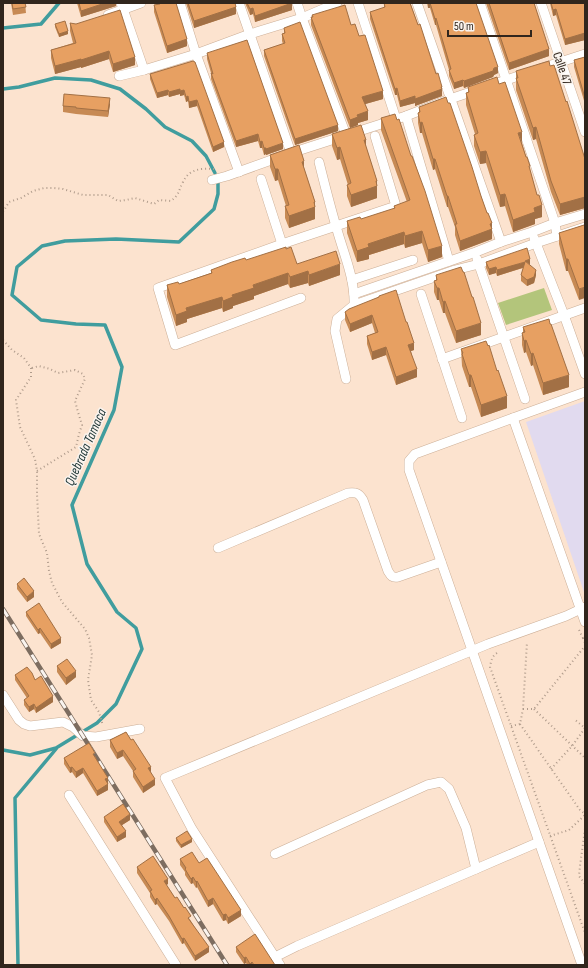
<svg xmlns="http://www.w3.org/2000/svg" width="588" height="968" font-family="'Sofia Sans Condensed',sans-serif">
  <style>
    .education { fill: #e1daef }
    .green { fill: #b3c57b }
    .lines { fill: none; stroke-linecap: round; stroke-linejoin: round }
    .stream { stroke: #409d9e; stroke-width: 3.5 }
    .minor-casing { stroke: #ccaf97; stroke-width: 10 }
    .path { stroke: #b09c8c; stroke-width: 2; stroke-dasharray: 1 3; stroke-linecap: butt }
    .minor { stroke: #fff; stroke-width: 9 }
    .rail-casing { stroke: #7d6d60; stroke-width: 4.5 }
    .rail { stroke: #faf4ef; stroke-width: 3; stroke-dasharray: 9; stroke-linecap: butt }
    .wall { fill: #c78a54 }
    .shaded-wall { fill: #a27045 }
    .building { fill: #e7a062; stroke: #a27045 }
    .labels { text-anchor: middle; stroke-width: 3; stroke-linejoin: round; paint-order: stroke }
    .street-label { font-size: 13px; fill: #31261d; stroke: #faf4ef }
    .water-label { font-size: 14px; font-style: italic; fill: #1a3232; stroke: #faf4ef }
  </style>
  <rect width="100%" height="100%" fill="#fce3cf"/>
  <path class="education" d="M585,401V595L526,422Z"/>
  <path class="green" d="M544,288L552,310L506,325L498,303Z"/>
  <g class="lines">
    <g class="stream">
      <path d="M3,28L41,24L59,3"/>
      <path d="M3,89L19,87L55,78L91,80L120,89L146,109L165,127L192,141L206,156L215,173"/>
      <path d="M3,750L30,755L56,748L97,723L116,704L142,649L136,628L117,612L87,564L72,505L114,410L122,367L105,325L76,324L41,320L12,295L17,267L42,246L65,241L116,239L179,242L214,209L218,194V183"/>
      <path d="M18,965L15,798L56,749"/>
    </g>
    <defs>
      <g id="minor">
        <path d="M121,3L144,70"/>
        <path d="M180,3L196,54L239,172"/>
        <path d="M239,3L291,153"/>
        <path d="M297,3L302,18L346,135"/>
        <path d="M358,3L396,119"/>
        <path d="M417,3L501,242"/>
        <path d="M480,3L555,223L557,236"/>
        <path d="M541,3L585,132"/>
        <path d="M108,15L141,3"/>
        <path d="M539,69L585,54"/>
        <path d="M119,76L144,70L196,54L250,34L302,18L337,3"/>
        <path d="M406,116L449,261"/>
        <path d="M319,162C325,186 331,210 338,233C345,257 355,280 354,305L337,319L335,331L346,379"/>
        <path d="M261,179L282,244"/>
        <path d="M212,180L227,176L291,153L406,116L450,99L527,73"/>
        <path d="M534,238L564,315L585,374"/>
        <path d="M477,259L525,399"/>
        <path d="M352,280L413,260"/>
        <path d="M354,294L476,252L501,242L532,232L555,223L585,214"/>
        <path d="M421,294L462,418"/>
        <path d="M301,298L175,345L158,288L282,244L396,206L375,136"/>
        <path d="M354,305L455,270L479,264L536,243L585,227"/>
        <path d="M442,359L585,308"/>
        <path d="M513,418L585,622"/>
        <path d="M218,548L348,493C356,492 359,493 363,500L388,571C391,576 392,578 398,577L441,562"/>
        <path d="M3,695L19,720L24,724L30,726L63,722L73,727L83,736L96,737L140,729"/>
        <path d="M69,795L176,965"/>
        <path d="M275,854L427,785L441,782L449,789L466,828L476,869L539,842"/>
        <path d="M275,957L297,946L476,869"/>
        <path d="M280,965L192,829L165,778L488,644L566,616L585,607"/>
        <path d="M582,965L409,470V461L415,454L513,418L585,392"/>
      </g>
    </defs>
    <use href="#minor" class="minor-casing"/>
    <g class="path">
      <path d="M3,212L9,202L21,198L33,191L44,188H54L63,189L83,195H108L118,201L126,200L135,198L154,204L159,200L171,201C180,194 178,191 183,182C189,169 201,168 214,169"/>
      <path d="M3,340L12,350L24,358L31,368V377L16,400L20,427L35,459L37,471V494L39,534L47,553L49,571L52,583L62,602L85,629L89,638L92,655L88,680L91,700L99,712L103,726"/>
      <path d="M32,368L39,366L50,369L58,373L75,370L83,374L85,379L75,401L78,412L82,425L79,434L76,447L37,471"/>
      <path d="M579,630L583,638L585,637"/>
      <path d="M583,638L585,643"/>
      <path d="M497,653C492,656 491,661 490,667L585,933"/>
      <path d="M523,709H534L585,646"/>
      <path d="M534,709L585,758"/>
      <path d="M520,724L580,810L585,814"/>
      <path d="M511,726L520,724L523,709L527,642"/>
      <path d="M551,769L572,746L585,728L574,719"/>
      <path d="M585,829L580,866L579,876L585,884"/>
      <path d="M550,836L569,830L585,815"/>
    </g>
    <use href="#minor" class="minor"/>
    <defs>
      <path id="rail" d="M3,609L227,965"/>
    </defs>
    <use href="#rail" class="rail-casing"/>
    <use href="#rail" class="rail"/>
  </g>
  <g class="wall">
    <path d="M11,3H25L26,13L13,15Z"/>
    <path d="M77,3H116V6L81,17Z"/>
    <path d="M158,3H176L187,46L167,53L154,12V5L158,4Z"/>
    <path d="M186,3H235L236,14L194,28Z"/>
    <path d="M245,3H292V10L255,22L253,14L250,15Z"/>
    <path d="M384,3H411V5L442,93V96L415,106V103L400,107L397,95H395L370,19V12L384,8Z"/>
    <path d="M427,3H476L498,73L494,75L493,77L464,88L463,86L454,89L449,76V70L436,25H435L430,8H428Z"/>
    <path d="M486,3H534L549,56L509,70Z"/>
    <path d="M550,3H585V40L565,45L556,15L553,16Z"/>
    <path d="M312,15L351,25L359,36L383,99L365,104L368,120L358,123V125L350,128L311,25V17H312Z"/>
    <path d="M70,23L135,65L113,72L109,59L81,68V67L55,74L51,58V50L73,43L70,31Z"/>
    <path d="M55,24L68,34L59,37L55,27Z"/>
    <path d="M284,28L338,131L295,145L264,56V50L283,44L282,41V34L284,33Z"/>
    <path d="M207,53L283,149L266,155V154L264,155L262,148H260L258,141L236,147L211,79V73L207,59Z"/>
    <path d="M585,57V104L574,67V60Z"/>
    <path d="M193,61L224,147L213,152L197,106L189,108L188,101L186,102L184,95L180,96V94L169,97L168,95L157,98L150,79V74Z"/>
    <path d="M516,71L585,159V208L560,215L551,192L536,139L533,140L516,90Z"/>
    <path d="M499,84L522,143L530,170L542,217L535,219V224L513,232L505,206L500,207L486,163L480,164L474,146V135L475,134L466,105V93H468V87Z"/>
    <path d="M110,104L108,117L76,114L63,112V106Z"/>
    <path d="M419,107L481,196L487,213L492,223V239L460,251L455,235V227L448,207H447L435,169L433,170L422,133H420L418,123V113L419,112Z"/>
    <path d="M381,118L442,257L428,262L422,243L405,248L404,244L369,255V259L357,262L347,233V221L361,219L394,209V206L407,202L381,130Z"/>
    <path d="M332,134L366,147L377,181V198L351,207L347,196V185H348L340,159L337,160L332,146Z"/>
    <path d="M270,155L304,168L315,202V219L289,228L285,218V206H286L278,180L275,181L270,167Z"/>
    <path d="M584,225L579,300L568,271H566L559,244V233Z"/>
    <path d="M286,249L297,264L340,275L309,286L308,283L290,288L288,284L254,296V299L233,306V308L223,312L222,308L187,319V322L176,326L167,297V285L179,284L211,273V270Z"/>
    <path d="M486,262L530,265L536,275L534,283L527,286L521,281V275L523,268L497,276L496,273L489,275L486,268Z"/>
    <path d="M436,275L481,335L456,343L445,313H443L439,300H437L434,292V281L436,280Z"/>
    <path d="M379,296L414,350L411,351L417,377L396,385L386,355L372,360L367,344V336L375,333L372,323L350,332L345,320V312L379,297Z"/>
    <path d="M584,311H585V324L584,323Z"/>
    <path d="M523,327L569,387L543,395L533,365L531,366L526,352L524,353L522,345V333L523,332Z"/>
    <path d="M461,349L507,408L481,417L471,387H469L462,366Z"/>
    <path d="M17,584L34,597L27,602L17,589Z"/>
    <path d="M26,612L61,643L51,649L40,633L38,634L26,616Z"/>
    <path d="M57,666L76,677L66,685L57,672Z"/>
    <path d="M15,675L35,680L53,702L36,713L34,709L29,712L24,705V700L27,698L15,680Z"/>
    <path d="M126,732L151,773L155,785L143,793L133,777V771L123,756L117,759L110,747V740Z"/>
    <path d="M95,756L108,783V790L97,796L83,773L76,778L72,772L70,773L64,764V758Z"/>
    <path d="M104,817L130,820L122,825L126,837L117,842L104,822Z"/>
    <path d="M176,838L192,842L181,848L176,841Z"/>
    <path d="M180,859L199,863L241,916L228,924L226,920L223,921L213,904L208,907L197,887L196,888L193,883L191,884L185,875V872L180,865Z"/>
    <path d="M137,867L168,884L166,885L191,921L209,952L195,961L184,943L182,944L169,921L157,904L155,905L150,897V893L137,873Z"/>
    <path d="M236,947L275,965H247L246,963L244,964L236,952Z"/>
  </g>
  <g class="shaded-wall">
    <path d="M105,3H116V6L81,17V11Z"/>
    <path d="M291,3H292V10L255,22V16Z"/>
    <rect x="428" y="3" width="2" height="5"/>
    <path d="M236,7V14L194,28V21Z"/>
    <path d="M253,8V14L250,15V9Z"/>
    <path d="M556,9V15L553,16V10Z"/>
    <path d="M436,18V25H435V19Z"/>
    <path d="M68,31V34L59,37V34Z"/>
    <path d="M585,33V40L565,45V39Z"/>
    <path d="M187,39V46L167,53V46Z"/>
    <path d="M549,49V56L509,70V63Z"/>
    <path d="M109,51V59L81,68V60Z"/>
    <path d="M135,57V65L113,72V64Z"/>
    <path d="M81,59V67L55,74V66Z"/>
    <path d="M498,67V73L494,75L493,77L464,88V81Z"/>
    <path d="M463,80V86L454,89V83Z"/>
    <path d="M441,87H442V96L415,106V99Z"/>
    <path d="M397,88V95H395V89Z"/>
    <path d="M180,89V94L169,97V92Z"/>
    <path d="M168,90V95L157,98V93Z"/>
    <path d="M184,90V95L180,96V91Z"/>
    <path d="M383,91V99L362,105V97Z"/>
    <path d="M188,96V101L186,102V97Z"/>
    <path d="M415,96V103L400,107V101Z"/>
    <path d="M110,98V104L108,117V111Z"/>
    <path d="M197,100V106L189,108V102Z"/>
    <path d="M368,111V120L358,123V125L350,128V120L357,115Z"/>
    <path d="M422,122V133H420V123Z"/>
    <path d="M338,125V131L295,145V139Z"/>
    <path d="M536,127V139L533,140V128Z"/>
    <path d="M522,132V143L518,133Z"/>
    <path d="M258,134V141L236,147V141Z"/>
    <path d="M364,140H366V152Z"/>
    <path d="M262,141V148H260V142Z"/>
    <path d="M224,142V147L213,152V147Z"/>
    <path d="M283,143V149L266,155V149Z"/>
    <path d="M340,147V159L337,160V148Z"/>
    <path d="M264,148H266V154L264,155Z"/>
    <path d="M486,151V163L480,164V152Z"/>
    <path d="M433,159H435V169L433,170Z"/>
    <path d="M304,161V173L302,162Z"/>
    <path d="M275,169H278V180L275,181Z"/>
    <path d="M376,181H377V198L351,207V195Z"/>
    <path d="M505,194V206L500,207V195Z"/>
    <rect x="447" y="196" width="1" height="11"/>
    <path d="M585,197V208L560,215V204Z"/>
    <path d="M314,202H315V219L289,228V216Z"/>
    <path d="M542,205V217L535,219V224L513,232V220L534,208Z"/>
    <path d="M492,223V239L460,251V241Z"/>
    <path d="M422,231V243L405,248V236Z"/>
    <path d="M404,232V244L369,255V259L357,262V251L368,244Z"/>
    <path d="M442,246V257L428,262V250Z"/>
    <path d="M530,259V265L525,261Z"/>
    <rect x="566" y="259" width="2" height="12"/>
    <path d="M525,262V267L497,276V270Z"/>
    <path d="M340,264V275L309,286V275Z"/>
    <path d="M496,267V273L489,275V269Z"/>
    <path d="M536,270V275L534,283L527,286V280Z"/>
    <path d="M308,271V283L290,288V277Z"/>
    <path d="M288,273V284L254,296V299L233,306V308L223,312V301L232,295L253,285Z"/>
    <path d="M585,287V298L579,300V289Z"/>
    <rect x="437" y="288" width="2" height="12"/>
    <path d="M222,297V308L187,319V322L176,326V315L186,308Z"/>
    <path d="M445,301V313H443V302Z"/>
    <path d="M372,315V323L350,332V324Z"/>
    <path d="M481,323V335L456,343V331Z"/>
    <path d="M526,340V352L524,353V341Z"/>
    <path d="M414,343V350L408,352V345Z"/>
    <path d="M386,347V355L372,360V352Z"/>
    <path d="M533,353V365L531,366V354Z"/>
    <path d="M417,369V377L396,385V377Z"/>
    <rect x="469" y="375" width="2" height="12"/>
    <path d="M569,375V387L543,395V383Z"/>
    <path d="M507,396V408L481,417V405Z"/>
    <path d="M34,591V597L27,602V597Z"/>
    <path d="M40,628V633L38,634V630Z"/>
    <path d="M61,638V643L51,649V644Z"/>
    <path d="M76,671V677L66,685V678Z"/>
    <path d="M53,696V702L36,713V708Z"/>
    <path d="M34,704V709L29,712V707Z"/>
    <path d="M123,750V756L117,759V753Z"/>
    <path d="M72,767V772L70,773V768Z"/>
    <path d="M151,767V773L148,768Z"/>
    <path d="M83,768V773L76,778V772Z"/>
    <path d="M108,778V783L105,785V779Z"/>
    <path d="M155,779V785L143,793V787Z"/>
    <path d="M108,784V790L97,796V791Z"/>
    <path d="M130,814V820L119,827V822Z"/>
    <path d="M126,831V837L117,842V837Z"/>
    <path d="M192,839V842L181,848V845Z"/>
    <path d="M193,877V883L191,884V879Z"/>
    <path d="M168,879V884L164,886V881Z"/>
    <path d="M197,881V887L196,888V882Z"/>
    <path d="M157,898V904L155,905V900Z"/>
    <path d="M213,898V904L208,907V901Z"/>
    <path d="M241,910V916L228,924V918Z"/>
    <path d="M226,914V920L223,921V915Z"/>
    <path d="M184,938V943L182,944V939Z"/>
    <path d="M209,947V952L195,961V956Z"/>
    <path d="M246,957V963L244,964V958Z"/>
    <path d="M252,962V965H250V964Z"/>
  </g>
  <g class="building">
    <path d="M12,3H25L26,7L13,9Z"/>
    <path d="M79,3H105L81,11Z"/>
    <path d="M160,3H176L187,39L167,46L154,5L160,4Z"/>
    <path d="M188,3H235L236,7L194,21Z"/>
    <path d="M247,3H292L255,16L253,8L250,9Z"/>
    <path d="M384,3H410L418,25L420,24L436,74L438,73L442,87H441L442,89L415,99V96L400,101L397,88L395,89L370,12L385,7Z"/>
    <path d="M430,3H476L498,67L494,68L493,71L464,81L463,80L454,83L449,70L451,69L436,18L435,19Z"/>
    <path d="M489,3H534L549,49L509,63Z"/>
    <path d="M551,3H585V33L565,39L556,9L553,10Z"/>
    <path d="M345,5L351,25L355,24L359,36L365,35L383,91L362,97L368,111L357,115L358,117L350,120L311,17H313L312,15Z"/>
    <path d="M120,10L135,57L113,64L109,51L81,60V59L55,66L51,50L76,43L70,23L76,24Z"/>
    <path d="M65,21L68,31L59,34L55,24Z"/>
    <path d="M300,22L338,125L295,139L264,50L285,43L282,34L285,33L284,28Z"/>
    <path d="M247,40L283,143L266,149V148H264L262,141L260,142L258,134L236,141L211,73L213,74L207,53Z"/>
    <path d="M585,57V98L574,60Z"/>
    <path d="M193,61L195,62L224,142L213,147L197,100L189,102L188,96L186,97L184,90L180,91V89L169,92L168,90L157,93L150,74Z"/>
    <path d="M549,61L550,66L554,65L566,102L567,101L585,159V197L560,204L551,181L536,127L533,128L516,78H518L516,71Z"/>
    <path d="M497,77L499,84L505,82L522,132L518,133L526,157H527L530,166H529L537,195H539L542,205L534,208L535,212L513,220L505,194L500,195L486,151L480,152L474,135L478,133L466,93L469,92L468,87Z"/>
    <path d="M64,94L110,98L108,111L76,108V107L63,106Z"/>
    <path d="M446,97L448,103H450L472,167L481,196L487,213H488L492,223L490,224L492,229L460,241L455,224H457L448,196H447L435,159H433L422,122L420,123L418,113L420,112L419,107Z"/>
    <path d="M395,114L397,120L399,119L411,156H412L425,191L442,246L428,250L422,231L405,236L404,232L368,244L369,247L357,251L347,221L360,217L361,219L395,208L394,206L410,200L381,118Z"/>
    <path d="M361,125L366,140H364L377,181H376L377,186L351,195L347,185L351,183L340,147L337,148L332,134Z"/>
    <path d="M299,145L304,161L302,162L315,202H314L315,207L289,216L285,206L289,205L278,169H275L270,155Z"/>
    <path d="M584,225L585,227V287L579,289L568,259H566L559,233Z"/>
    <path d="M286,247V249L291,247L297,264L336,251L340,264L309,275L308,271L290,277L288,273L253,285L254,288L232,295L233,297L223,301L222,297L186,308L187,311L176,315L167,285L178,282L179,284L212,273L211,270L232,262L245,258L246,260Z"/>
    <path d="M527,248L530,259L525,261L536,270L534,277L527,280L521,275L525,262L497,270L496,267L489,269L486,262Z"/>
    <path d="M461,267L463,272H464L472,297H473L481,323L456,331L445,301L443,302L439,288H437L434,281L437,280L436,275Z"/>
    <path d="M396,290L406,322H407L414,343L408,345L417,369L396,377L386,347L372,352L367,336L378,332L372,315L350,324L345,312L349,309L379,297V296Z"/>
    <path d="M549,319L550,324H551L569,375L543,383L533,353L531,354L526,340L524,341L522,333L525,332L523,327Z"/>
    <path d="M486,341L488,346L489,345L497,371L498,370L507,396L481,405L471,375H469L462,354L463,353L461,349Z"/>
    <path d="M24,578L34,591L27,597L17,584Z"/>
    <path d="M39,603L61,638L51,644L40,628L38,630L26,612Z"/>
    <path d="M67,659L76,671L66,678L57,666Z"/>
    <path d="M27,667L32,673L35,680L41,676L53,696L36,708L34,704L29,707L24,700L29,696L15,675Z"/>
    <path d="M126,732L131,740L133,739L151,767L148,768L155,779L143,787L133,771L136,769L123,750L117,753L110,740Z"/>
    <path d="M89,743L95,753L93,754L108,778L105,779L108,784L97,791L83,768L76,772L72,767L70,768L64,758Z"/>
    <path d="M123,804L130,814L119,822L126,831L117,837L104,817Z"/>
    <path d="M187,831L192,839L181,845L176,838Z"/>
    <path d="M192,852L199,863L207,858L241,910L228,918L226,914L223,915L213,898L208,901L197,881L196,882L193,877L191,879L185,869L186,868L180,859Z"/>
    <path d="M153,856L168,879L164,881L175,898L177,897L184,908L185,907L191,916L188,918L209,947L195,956L184,938L182,939L169,916L157,898L155,900L150,891L152,890L137,867Z"/>
    <path d="M255,934L275,965H254L252,962L250,964L246,957L244,958L236,947Z"/>
  </g>
  <g class="labels">
    <g class="street-label">
      <text transform="translate(563 68) rotate(71)" y="5">Calle 47</text>
    </g>
    <g class="water-label">
      <text transform="translate(85 447) rotate(-66)" y="5">Quebrada Tamaca</text>
    </g>
  </g>
  <rect width="588" height="968" fill="none" stroke="#31261d" stroke-width="8"/>
  <path d="M448 30v6h83v-6" fill="none" stroke="#31261d" stroke-width="2"/>
  <text x="454" y="30" font-size="12" fill="#31261d" stroke="#faf4ef" stroke-width="3" paint-order="stroke">50 m</text>
</svg>
